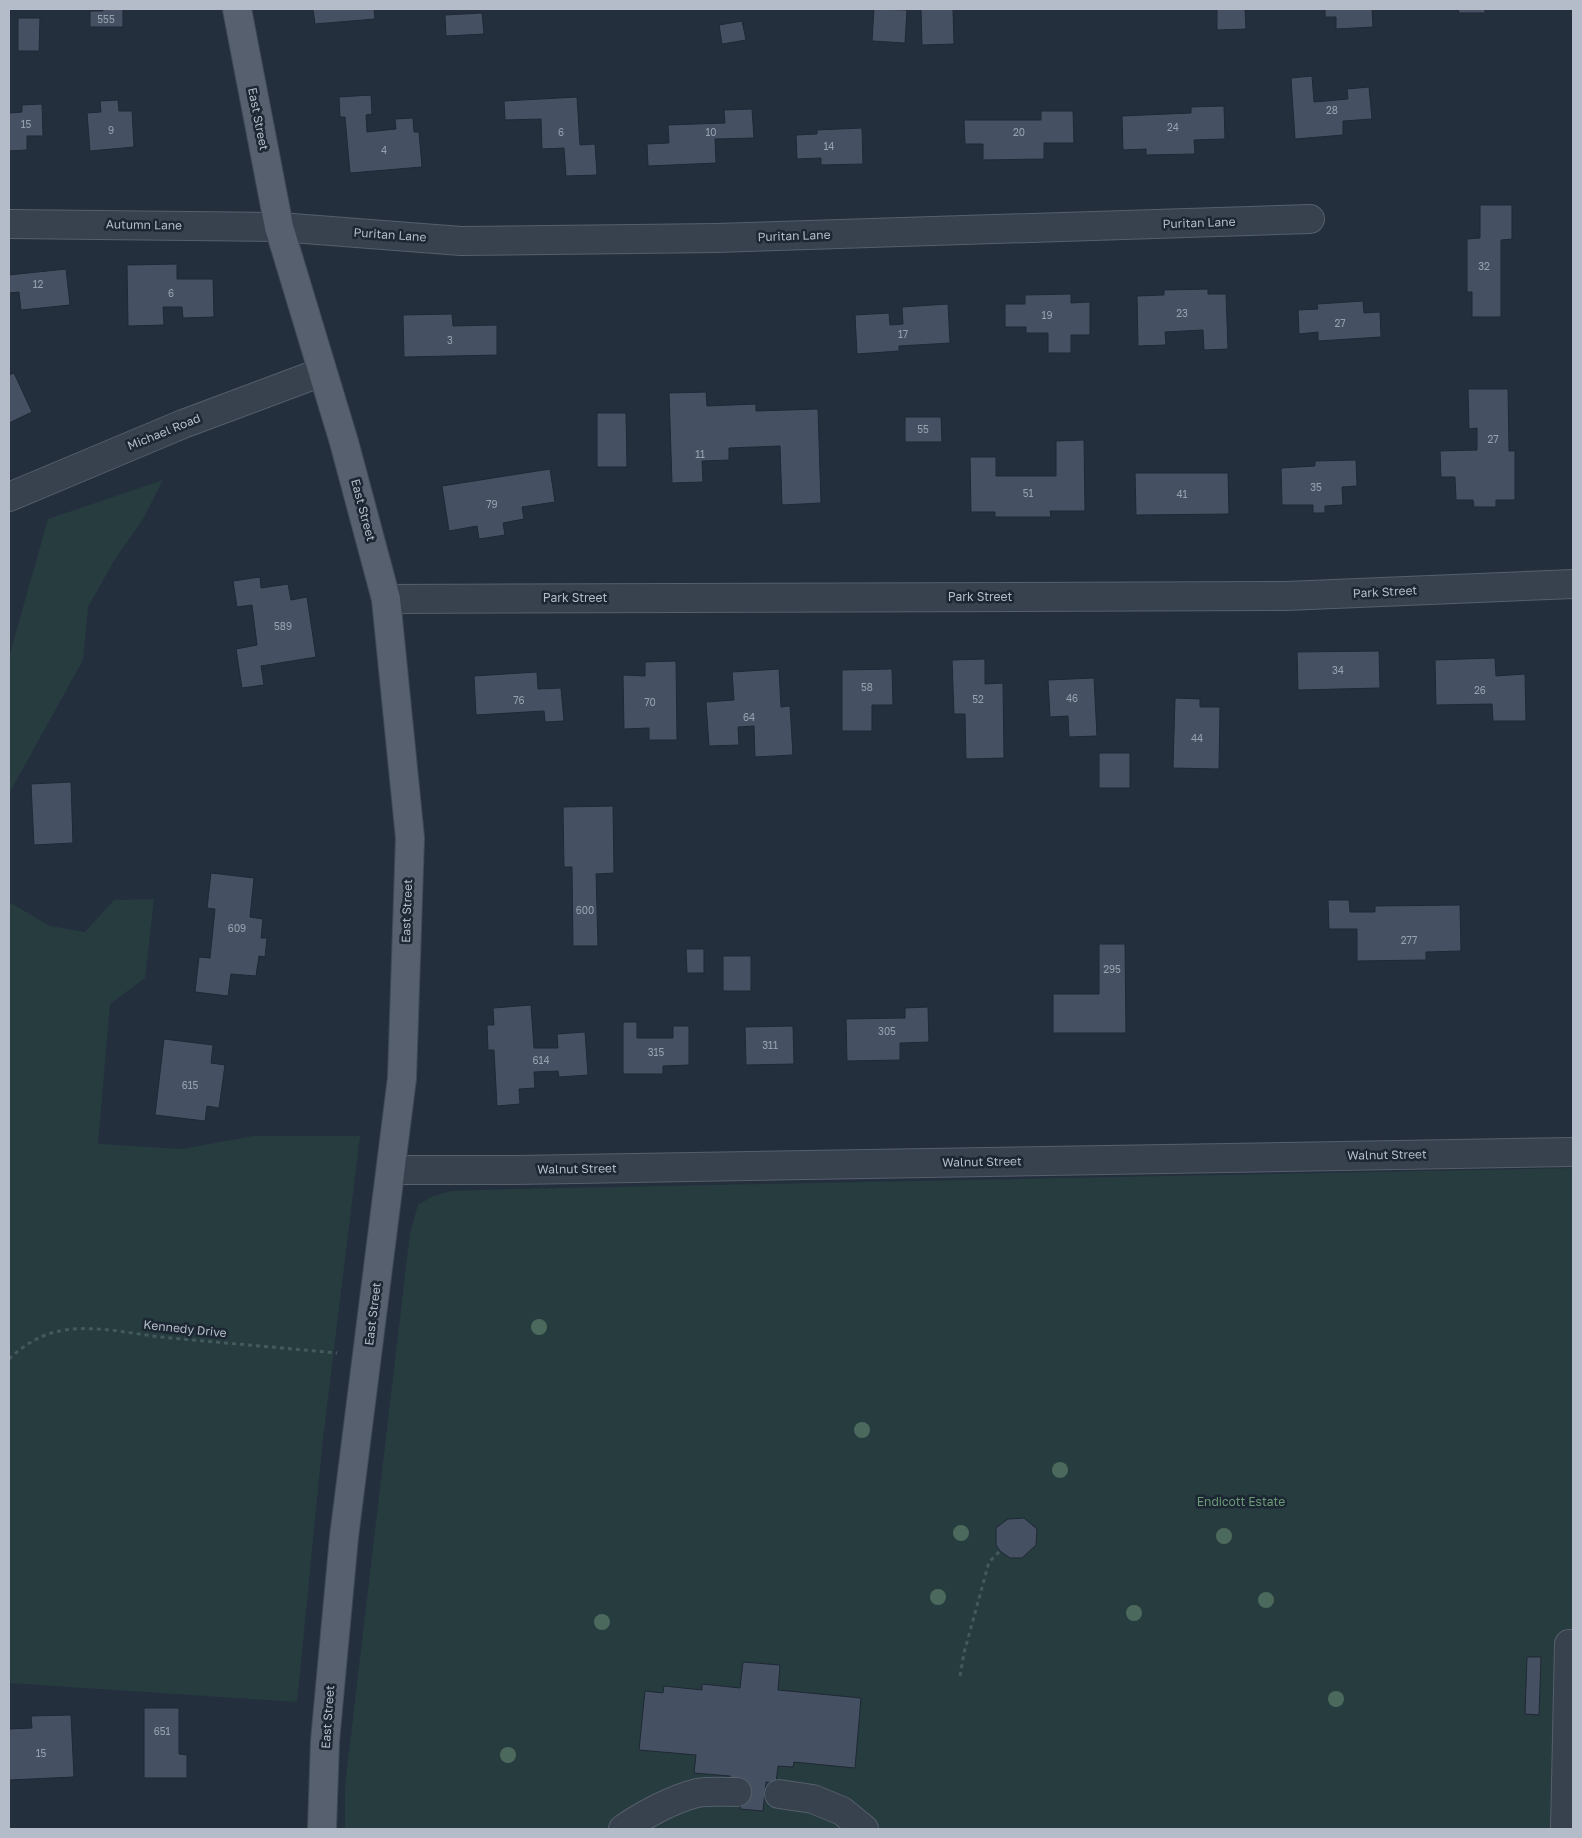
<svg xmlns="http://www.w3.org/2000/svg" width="1582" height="1838" font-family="'Golos Text',sans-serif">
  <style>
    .green { fill: #263c3f }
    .building { fill: #455162; stroke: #1f2835 }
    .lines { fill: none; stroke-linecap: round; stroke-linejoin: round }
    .minor-casing { stroke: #565f6c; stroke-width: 30 }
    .major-casing { stroke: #414a57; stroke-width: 30 }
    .path { stroke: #44595c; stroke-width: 3; stroke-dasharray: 4 4; stroke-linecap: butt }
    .minor { stroke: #38414e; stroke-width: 28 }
    .major { stroke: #56606e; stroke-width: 28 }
    .tree { fill: #4b6a5d }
    .labels { text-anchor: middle; stroke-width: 5; stroke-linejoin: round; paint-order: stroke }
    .number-label { font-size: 10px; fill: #98a1af }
    .street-label { font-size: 12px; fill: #b4bcc9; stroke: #1d2633 }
    .park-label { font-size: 12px; fill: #6b9a76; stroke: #1d2633 }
  </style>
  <rect width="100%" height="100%" fill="#242f3e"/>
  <g class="green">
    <path d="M163,480L143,519L115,559L88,607L83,660L11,790L9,802V657L48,519Z"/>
    <path d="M154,899L145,978L110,1004L98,1144L182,1149L253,1136H360L323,1439L297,1702L9,1683V902L50,926L85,932L114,900Z"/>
    <path d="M1573,1168V1829H345V1786L410,1233L418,1205L433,1196L451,1191L511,1189Z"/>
  </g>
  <g class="building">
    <path d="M103,9H123V27H90V11H103Z"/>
    <path d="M313,9H374L375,19L315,24Z"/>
    <path d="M874,9L907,10L905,43L872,41Z"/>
    <path d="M921,9H953L954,44L922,45Z"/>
    <path d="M1217,9H1245L1246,29L1217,30Z"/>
    <path d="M1325,9H1372L1373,27L1336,29V17H1325Z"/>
    <path d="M1458,9H1485V13H1459Z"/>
    <path d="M482,13L484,34L446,36L445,15Z"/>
    <path d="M18,18H40L39,51H18Z"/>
    <path d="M742,21L746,40L722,44L719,25Z"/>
    <path d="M1312,76L1314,102L1348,99L1347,89L1369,87L1372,119L1343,121V135L1295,139L1291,78Z"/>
    <path d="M371,95L372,114L366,115L367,132L396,129L395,119L413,118L414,132H419L422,167L350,173L345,117H340L339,97Z"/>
    <path d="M577,97L580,145L595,144L597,175L566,176L564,148L542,149L541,119L505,120L504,101Z"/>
    <path d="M118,100L119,111H132L134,147L90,151L87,113L101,112L100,101Z"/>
    <path d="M42,104L43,136H27V150L9,151V113L22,112V105Z"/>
    <path d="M1224,106L1225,139L1194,140L1195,154L1146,155V149L1123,150L1122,116L1191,113V107Z"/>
    <path d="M752,109L754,138L715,139L716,163L648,166L647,144L669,143L668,125L725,123L724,110Z"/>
    <path d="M1041,111H1073L1074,143H1044V159L983,160V144H965L964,120H1041Z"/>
    <path d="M862,128L863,164L821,165V158L797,159L796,135L817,134V130Z"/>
    <path d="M1480,205H1512V239L1501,240V317H1472V292H1467V239L1480,238Z"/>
    <path d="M177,264V279H213L214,317L183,318L182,307H163L164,325L128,326L127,265Z"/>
    <path d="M66,269L70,305L21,310L19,292L9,293V275Z"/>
    <path d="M1208,289V294H1226L1228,349L1204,350L1203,330L1165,332L1166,345L1138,346L1137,296L1164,295V290Z"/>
    <path d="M1071,294V303L1090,302V335H1071V353H1048V333H1026V327H1005V304H1025V295Z"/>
    <path d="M1363,301L1364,313L1380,312L1381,337L1318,341V332L1299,334L1298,310L1318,309L1317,304Z"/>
    <path d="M948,304L950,343L899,346V351L857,354L855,315L889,313L890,325L903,324L902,307Z"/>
    <path d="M452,314L453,326L497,325V355L404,357L403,315Z"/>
    <path d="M14,373L32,412L9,423V375Z"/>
    <path d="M1468,389H1508L1509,451H1515V500H1496V507H1474L1473,500H1456L1455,477H1441L1440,451L1477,450V428L1469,429Z"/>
    <path d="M706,392L707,406L756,404V411L818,409L821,503L782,505L780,446L729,448V460L702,461L703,482L672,483L669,393Z"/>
    <path d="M597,413H626L627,467H597Z"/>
    <path d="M905,417H941L942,442H905Z"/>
    <path d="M1084,440L1085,511H1050L1051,517H995V512H971L970,457H996V476H1056V441Z"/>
    <path d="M1356,460L1357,486L1342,487L1343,505L1325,506V513H1313V505H1282L1281,468L1315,466V461Z"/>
    <path d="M550,469L555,502L522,507L524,519L503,523L505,535L479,539L477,526L449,531L442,486Z"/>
    <path d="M1135,473H1228L1229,514L1136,515Z"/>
    <path d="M260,577L261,588L288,584L291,600L307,597L316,657L261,666L264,685L242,688L236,649L257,645L252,605L237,607L233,581Z"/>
    <path d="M1379,651L1380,688L1298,690L1297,652Z"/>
    <path d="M1495,658L1496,676L1525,674L1526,721H1493L1492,704L1436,705L1435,660Z"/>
    <path d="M985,659V684L1003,683L1004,758L966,759L965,714H954L952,660Z"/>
    <path d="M676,661L677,740H649V728L624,729L623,675L645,676V662Z"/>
    <path d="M779,669L781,707L790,706L793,755L755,757L754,726L738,727L739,745L709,746L706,702L734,700L732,672Z"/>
    <path d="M892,669L893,705H872V731H842V670Z"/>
    <path d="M537,672L538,689L561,688L564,721L545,722L544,711L476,715L474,676Z"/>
    <path d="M1094,678L1097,736L1069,737L1068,716L1050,717L1048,680Z"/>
    <path d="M1175,698L1200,699V707H1220L1219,769L1173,768Z"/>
    <rect x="1099" y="753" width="31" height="35"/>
    <path d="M71,782L73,843L34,845L31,784Z"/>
    <path d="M613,806L614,873L596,874L598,946H573L572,867H564L563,807Z"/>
    <path d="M211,873L254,878L250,917L263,919L261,938H267L265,957L259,956L256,976L231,974L228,996L195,992L199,957L210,958L215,909L207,908Z"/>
    <path d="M1328,900H1349L1350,912H1375V906L1460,905L1461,951L1426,952V960L1357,961V929H1329Z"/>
    <path d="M1099,944H1125L1126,1033H1053V994H1099Z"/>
    <path d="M686,949H704V973H687Z"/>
    <rect x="723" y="956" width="28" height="35"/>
    <path d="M531,1005L534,1048H558L557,1034L585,1032L588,1075L559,1077L558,1071L534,1072L535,1088L519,1089L520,1104L497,1106L494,1050H488L487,1025H494L493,1008Z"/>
    <path d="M928,1007L929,1042L900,1043V1060L847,1061L846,1019L905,1018V1008Z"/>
    <path d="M623,1022H637V1038H673V1026H689V1065L663,1066V1074H623Z"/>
    <path d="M793,1026L794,1064L746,1065L745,1027Z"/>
    <path d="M164,1039L213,1045L211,1063L225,1065L219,1108L207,1106L205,1121L155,1115Z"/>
    <path d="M1024,1518L1037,1529L1036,1545L1022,1558H1010L1000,1551L996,1545V1528L1008,1519Z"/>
    <path d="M1527,1657H1541L1539,1715L1525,1714Z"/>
    <path d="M743,1662L780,1665L778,1690L861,1698L855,1768L794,1762L793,1767L778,1766L776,1783L766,1782L763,1811L740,1809L742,1783L730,1781V1776L694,1773L696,1755L639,1750L645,1691L663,1693L664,1686L702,1690V1684L740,1688Z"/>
    <path d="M144,1708H179V1754L187,1755V1778H144Z"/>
    <path d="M71,1715L74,1777L9,1780V1729L32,1728L31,1716Z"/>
  </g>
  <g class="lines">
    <defs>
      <g id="minor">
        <path d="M9,224L279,227L461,241L716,238L1310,219"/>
        <path d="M9,497L183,424L322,372"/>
        <path d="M386,599L1286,596L1573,584"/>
        <path d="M391,1170H517L1573,1152"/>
        <path d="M779,1794L813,1799L842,1811L864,1829"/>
        <path d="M623,1829C643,1815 673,1799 697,1793C710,1791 724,1792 737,1792"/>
        <path d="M1565,1829L1569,1644"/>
      </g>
      <path id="major" d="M237,9L279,227L344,442L386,599L410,838L402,1078L344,1537L325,1741L322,1829"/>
    </defs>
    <use href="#minor" class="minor-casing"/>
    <use href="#major" class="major-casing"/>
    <g class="path">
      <path d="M9,1359C25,1344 43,1333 65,1330C100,1325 136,1335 171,1338C226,1343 282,1348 337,1353"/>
      <path d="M960,1676L964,1653L989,1562L1000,1551"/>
    </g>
    <use href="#minor" class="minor"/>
    <use href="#major" class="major"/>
  </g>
  <g class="tree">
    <circle cx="539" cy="1327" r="8"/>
    <circle cx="862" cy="1430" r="8"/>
    <circle cx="1060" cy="1470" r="8"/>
    <circle cx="961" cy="1533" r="8"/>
    <circle cx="1224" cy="1536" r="8"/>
    <circle cx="938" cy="1597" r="8"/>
    <circle cx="1266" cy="1600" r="8"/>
    <circle cx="1134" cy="1613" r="8"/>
    <circle cx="602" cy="1622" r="8"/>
    <circle cx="1336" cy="1699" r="8"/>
    <circle cx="508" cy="1755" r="8"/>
  </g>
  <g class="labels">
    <g class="number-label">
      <text x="106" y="23">555</text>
      <text x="1332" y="114">28</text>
      <text x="26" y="128">15</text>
      <text x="1173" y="131">24</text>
      <text x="111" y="134">9</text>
      <text x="561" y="136">6</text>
      <text x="711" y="136">10</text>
      <text x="1019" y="136">20</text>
      <text x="829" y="150">14</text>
      <text x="384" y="154">4</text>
      <text x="1484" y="270">32</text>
      <text x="38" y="288">12</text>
      <text x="171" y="297">6</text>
      <text x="1182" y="317">23</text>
      <text x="1047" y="319">19</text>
      <text x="1340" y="327">27</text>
      <text x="903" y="338">17</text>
      <text x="450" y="344">3</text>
      <text x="923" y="433">55</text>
      <text x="1493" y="443">27</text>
      <text x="700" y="458">11</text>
      <text x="1316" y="491">35</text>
      <text x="1028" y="497">51</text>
      <text x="1182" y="498">41</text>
      <text x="492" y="508">79</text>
      <text x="283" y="630">589</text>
      <text x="1338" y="674">34</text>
      <text x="867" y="691">58</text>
      <text x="1480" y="694">26</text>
      <text x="1072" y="702">46</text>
      <text x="978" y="703">52</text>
      <text x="519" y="704">76</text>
      <text x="650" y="706">70</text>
      <text x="749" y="721">64</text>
      <text x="1197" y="742">44</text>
      <text x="585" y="914">600</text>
      <text x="237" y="932">609</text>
      <text x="1409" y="944">277</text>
      <text x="1112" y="973">295</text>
      <text x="887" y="1035">305</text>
      <text x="770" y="1049">311</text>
      <text x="656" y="1056">315</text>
      <text x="541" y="1064">614</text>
      <text x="190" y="1089">615</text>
      <text x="162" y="1735">651</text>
      <text x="41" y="1757">15</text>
    </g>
    <g class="street-label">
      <text transform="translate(258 119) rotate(79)" y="4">East Street</text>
      <text transform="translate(1199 223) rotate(-2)" y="4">Puritan Lane</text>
      <text transform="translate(144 225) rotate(1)" y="4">Autumn Lane</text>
      <text transform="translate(390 235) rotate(4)" y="4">Puritan Lane</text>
      <text transform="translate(794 236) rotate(-2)" y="4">Puritan Lane</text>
      <text transform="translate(164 432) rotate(-22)" y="4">Michael Road</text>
      <text transform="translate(363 510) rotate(75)" y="4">East Street</text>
      <text transform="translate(1385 592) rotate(-3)" y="4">Park Street</text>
      <text x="980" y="601">Park Street</text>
      <text x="575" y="602">Park Street</text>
      <text transform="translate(407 911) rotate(-88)" y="4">East Street</text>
      <text transform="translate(1387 1155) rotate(-1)" y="4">Walnut Street</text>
      <text transform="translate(982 1162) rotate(-1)" y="4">Walnut Street</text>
      <text transform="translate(577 1169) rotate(-1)" y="4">Walnut Street</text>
      <text transform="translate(373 1314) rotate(-83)" y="4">East Street</text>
      <text transform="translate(185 1329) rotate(6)" y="4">Kennedy Drive</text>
      <text transform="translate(328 1717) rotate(-86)" y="4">East Street</text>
    </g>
    <g class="park-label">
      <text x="1241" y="1506">Endicott Estate</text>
    </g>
  </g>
  <rect width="1582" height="1838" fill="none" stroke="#b4bcc9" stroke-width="20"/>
</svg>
